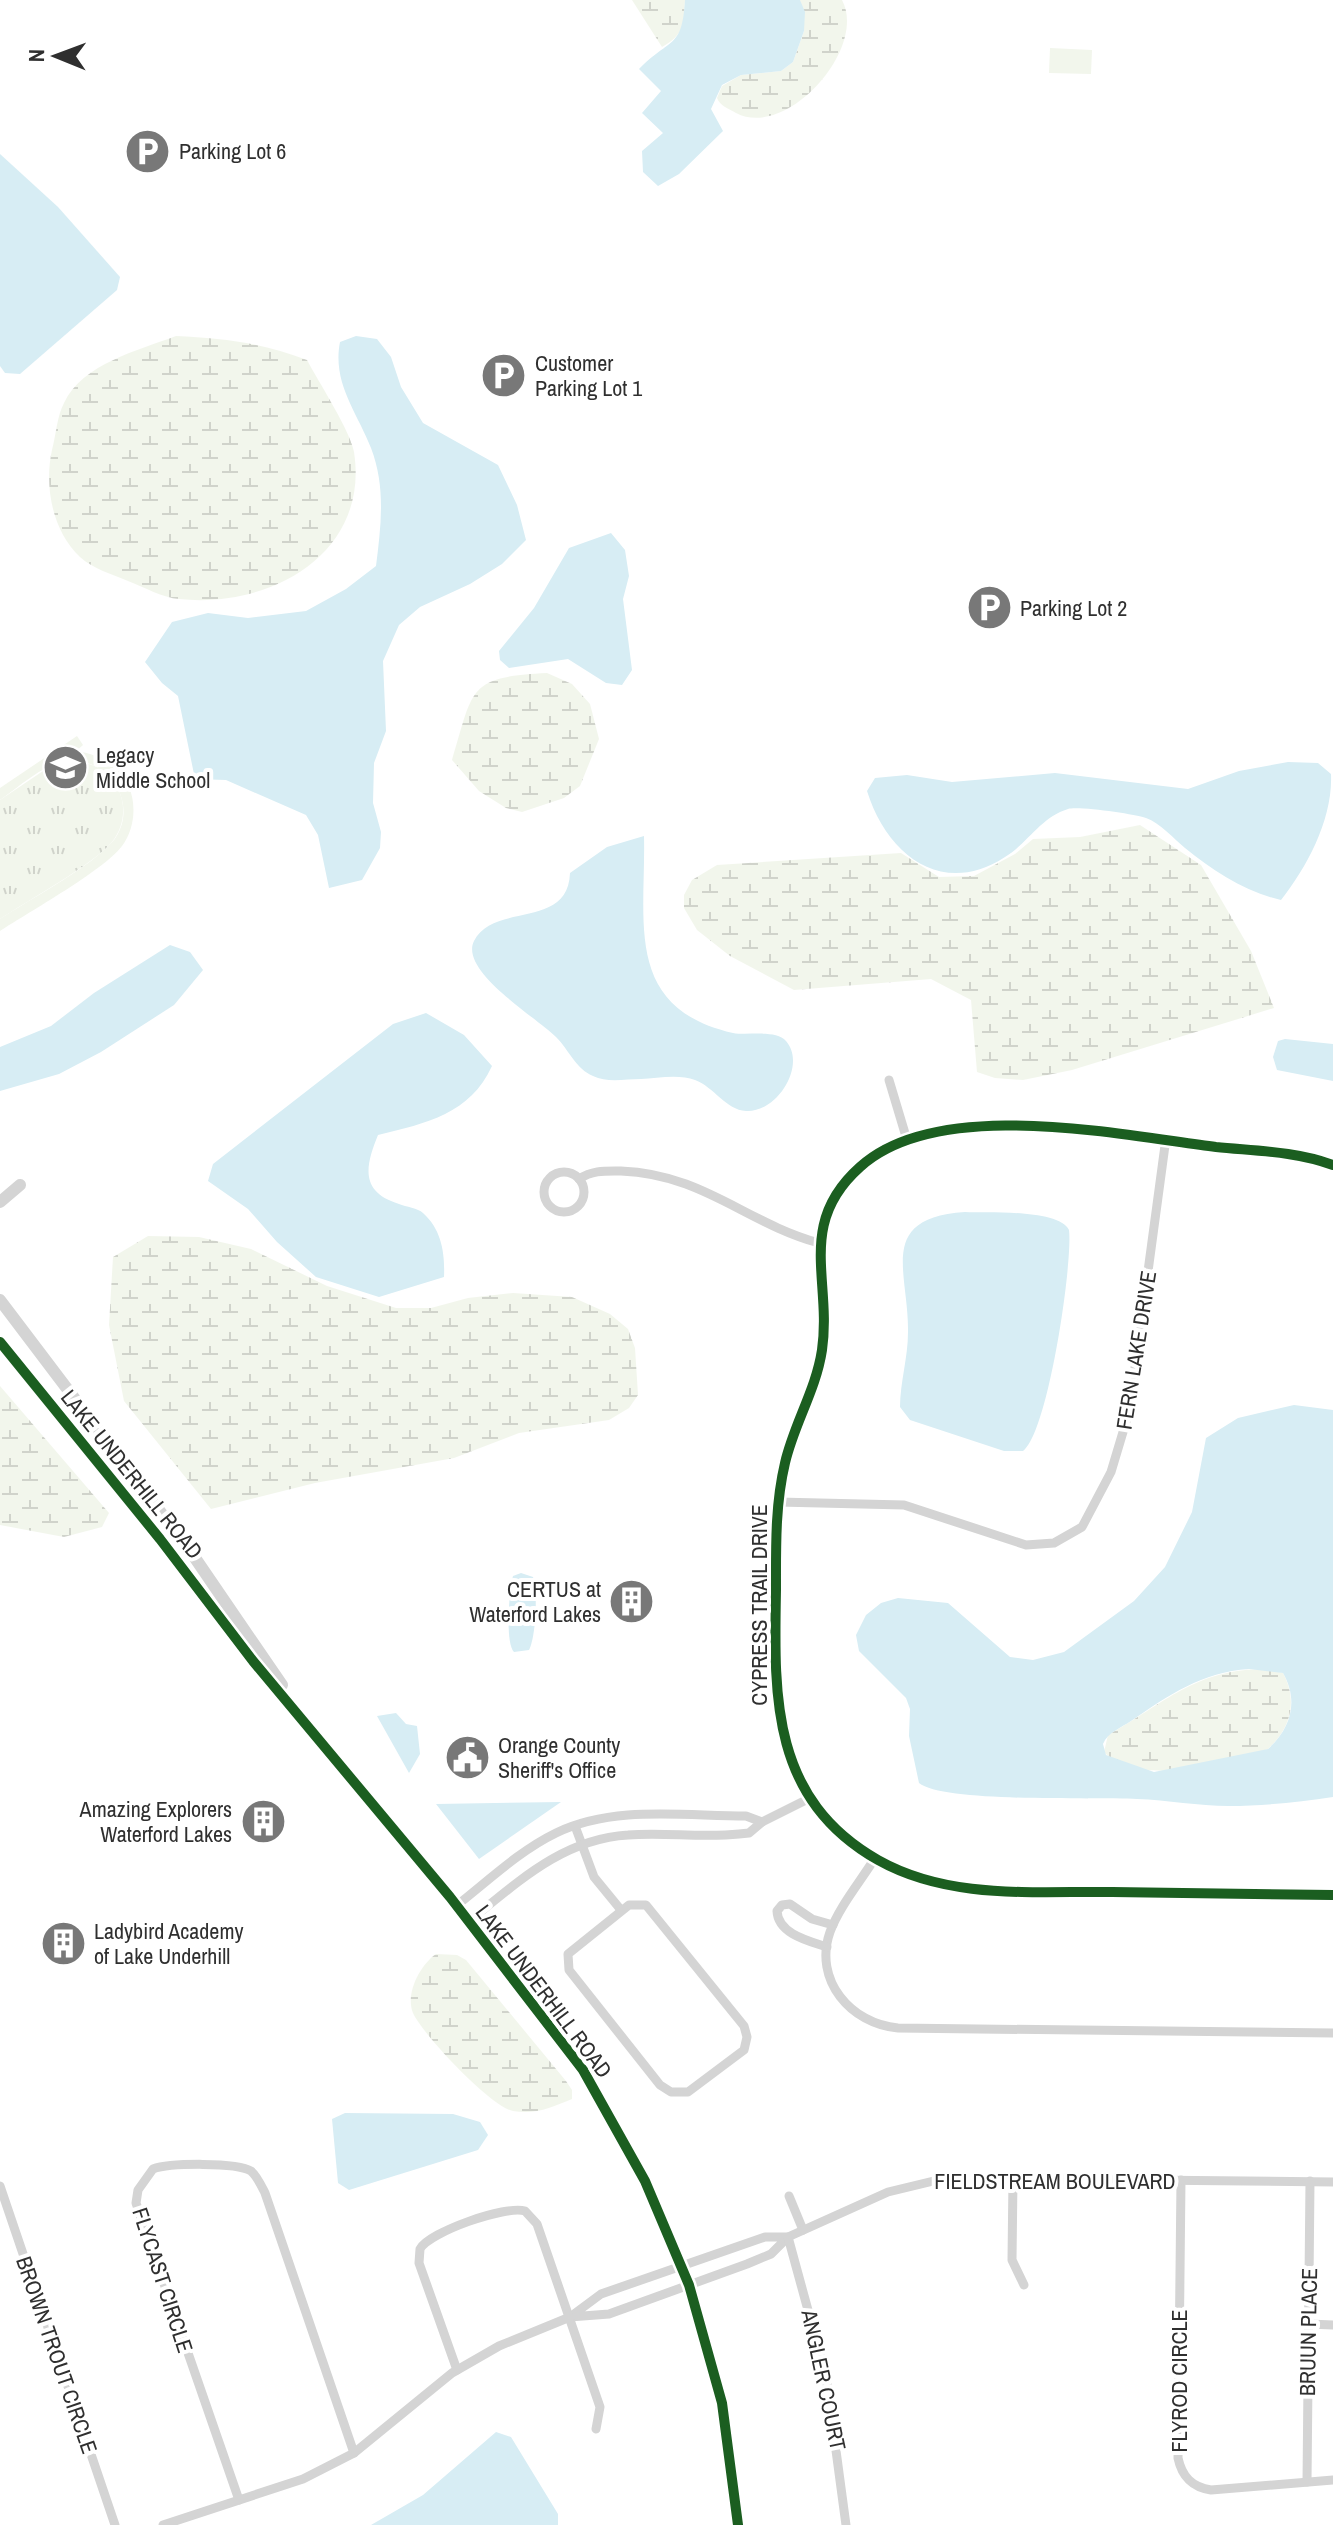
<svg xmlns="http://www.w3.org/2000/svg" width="1333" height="2525" font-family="'Archivo Narrow',sans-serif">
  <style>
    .wetland { fill: url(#wetland-marsh) }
    .park { fill: url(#park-tufts) }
    .pitch { fill: #f2f6ec }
    .water { fill: #d7edf4; fill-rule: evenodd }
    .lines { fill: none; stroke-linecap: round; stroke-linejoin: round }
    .minor { stroke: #d4d4d4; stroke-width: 9 }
    .tertiary { stroke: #d4d4d4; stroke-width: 12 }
    .cycleway-casing { stroke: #fff; stroke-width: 15 }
    .cycleway { stroke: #1b5e20; stroke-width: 10 }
    .labels { text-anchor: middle; stroke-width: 8; stroke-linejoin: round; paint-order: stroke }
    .poi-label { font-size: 22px; fill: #2f2f2f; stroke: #fff; text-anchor: start }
    .street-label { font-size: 22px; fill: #2f2f2f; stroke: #fff }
  </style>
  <defs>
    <pattern id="wetland-marsh" width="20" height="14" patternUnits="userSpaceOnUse" patternTransform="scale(2)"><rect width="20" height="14" fill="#f2f6ec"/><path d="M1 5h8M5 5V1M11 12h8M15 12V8" fill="none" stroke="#d0d3cb"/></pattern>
    <pattern id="park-tufts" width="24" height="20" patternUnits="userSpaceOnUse" patternTransform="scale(2)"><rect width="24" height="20" fill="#f2f6ec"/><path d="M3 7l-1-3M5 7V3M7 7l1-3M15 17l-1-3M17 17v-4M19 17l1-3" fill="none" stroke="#d0d3cb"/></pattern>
  </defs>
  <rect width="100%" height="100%" fill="#fff"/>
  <g class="wetland">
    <path d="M632,0H685C684,24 684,35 662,47Z"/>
    <path d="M800,0H842C868,48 787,140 736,113C728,108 720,106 717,98L722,86L741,75L781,71L793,62L804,31Z"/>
    <path d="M176,336C223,338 263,343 307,360C318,381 351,432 354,452C370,554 269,609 179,599C163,598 144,587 128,581C112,574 93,569 80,557C52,531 44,485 52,450C56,435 57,416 64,403C82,364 139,350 176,336Z"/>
    <path d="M547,673L572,684L590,704L599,739L580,786L564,798L522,812L506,808L479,791L452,760C474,688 467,677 547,673Z"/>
    <path d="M1140,825L1201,865L1251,951L1274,1008L1072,1070L1023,1080L995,1078L977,1072L971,1000L931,979L794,990L730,956L697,930L684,908V895L692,880L717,865L901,853L939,877L974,876L1015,854L1033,839L1080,837Z"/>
    <path d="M148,1236L199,1237L251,1249L327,1286L396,1308H431L468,1298L513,1293L572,1297L610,1314L628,1329L635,1348L638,1395L629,1408L609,1420L519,1433L454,1458L315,1483L211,1509L124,1401L109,1325L113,1257Z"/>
    <path d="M0,1386L109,1513L102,1527L64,1537L0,1525Z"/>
    <path d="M1266,1669L1283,1673C1298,1701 1291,1728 1268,1749C1230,1765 1135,1787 1104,1752L1108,1735C1165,1703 1195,1669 1266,1669Z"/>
    <path d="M436,1954L457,1955L466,1960L566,2081L572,2090V2099C552,2107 536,2115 513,2111C491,2107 423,2035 413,2013C405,1994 420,1965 436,1954Z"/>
  </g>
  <path class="park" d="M69,761C88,761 106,768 116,785C127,803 125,826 112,842C94,864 27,901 0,919V800L46,769Z"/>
  <g class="pitch">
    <path d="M1050,48L1092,50L1091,74L1049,73Z"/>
    <path d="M77,736L83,745L76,751C99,754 119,765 129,787C137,806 134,830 122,846C104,870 29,912 0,931V919C27,901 100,862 116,837C139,801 106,753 63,762C41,766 19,787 0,800V788Z"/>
  </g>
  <g class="water">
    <path d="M685,0H800L805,12L804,31L793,62L781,71L741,75L722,85L711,109L723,131L679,174L658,186L643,172L642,151L663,133L642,113L661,91L639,69C671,37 682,49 685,0Z"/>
    <path d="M0,154L58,207L120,277L117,290L20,374L5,373L0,366Z"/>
    <path d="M356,336L377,339L391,357L401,387L423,423L498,465L517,505L526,540L502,564L470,584L420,607L399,625L383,661L386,731L374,763L373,803L381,832L380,848L362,880L329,888L318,835L306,815L226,780L195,779L178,696L162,683L145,662L172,622L208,613L248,618L306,611L346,589L376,566C381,526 386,487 371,448C357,412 332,383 340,342Z"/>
    <path d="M611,533L625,550L629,576L623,599L632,670L622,685L606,683L568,659L509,668L500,660L499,651L534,608L569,548Z"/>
    <path d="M1288,762L1318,763L1331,774C1333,819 1307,867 1281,900C1246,892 1213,871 1185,848C1174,839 1160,823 1146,818C1134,814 1079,806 1068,809C1041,817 1028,843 1005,857C942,898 887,855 867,791L875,778L907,775L952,782L1055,773L1188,789L1239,771Z"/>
    <path d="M644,836C646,922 623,1008 733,1033C748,1036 776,1029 786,1041C807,1065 777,1113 746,1111C726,1110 714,1087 695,1080C680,1074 657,1078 641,1079C625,1079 607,1083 593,1076C576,1069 569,1050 556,1037C537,1018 459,971 474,941C493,902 568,930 570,873L607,847Z"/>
    <path d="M170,945L190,952L203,970L174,1005L101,1052L59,1074L0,1091V1047L51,1026L94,993Z"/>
    <path d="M426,1013L464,1035L492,1066C470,1114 427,1123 378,1135C365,1167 360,1192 399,1204C406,1207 418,1208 423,1213C442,1230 445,1254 444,1277L379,1297L316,1277L277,1242L248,1209L208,1181L213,1164L393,1024Z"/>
    <path d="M1285,1039L1333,1044V1081L1277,1070L1273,1057L1278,1041Z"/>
    <path d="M965,1212C987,1213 1059,1209 1069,1230C1073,1263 1048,1433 1023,1451H1004L910,1420L900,1407C900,1382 908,1358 908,1332C909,1272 876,1218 965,1212Z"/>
    <path d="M1294,1405L1333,1410V1797C1299,1802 1263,1806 1229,1806C1198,1806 1168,1800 1137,1799C1098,1797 943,1803 919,1783L909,1736L910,1709L906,1698L859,1651L856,1635L866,1615L881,1603L898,1598L948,1603L1010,1657L1033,1660L1064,1652L1134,1601L1165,1567L1192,1512L1206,1438L1238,1418ZM1249,1669L1283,1673C1299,1701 1291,1728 1268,1749L1154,1772L1106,1755L1103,1744C1108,1732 1121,1728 1131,1721C1169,1695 1202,1672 1249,1669Z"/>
    <path d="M521,1573L533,1577C538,1590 536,1637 529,1650L514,1652C505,1643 509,1590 513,1576Z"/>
    <path d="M396,1713L406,1724L417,1726L420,1754L409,1773L377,1716Z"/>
    <path d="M561,1802L479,1859L436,1804Z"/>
    <path d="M345,2113L453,2114L480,2122L488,2135L478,2150L349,2190L338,2183L332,2119Z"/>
    <path d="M496,2432L511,2437L558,2514V2525H371L423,2495Z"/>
  </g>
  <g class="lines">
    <g class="minor">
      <path d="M889,1080L907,1140"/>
      <path d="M1333,1165C1295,1151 1255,1151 1216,1147C1121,1135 938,1096 860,1167C796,1224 832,1280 822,1350C816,1390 794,1424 785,1463C775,1505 776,1548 776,1590C774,1697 771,1799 878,1860C949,1900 1033,1891 1112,1892C1185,1893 1259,1894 1333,1895"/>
      <circle cx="564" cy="1192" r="20"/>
      <path d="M579,1179C593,1170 605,1171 621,1171C703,1174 746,1223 819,1243"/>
      <path d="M778,1502L904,1505L1026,1545L1054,1543L1082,1527L1111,1472L1129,1412L1166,1138"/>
      <path d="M762,1822L812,1797"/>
      <path d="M575,1826L594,1877L621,1910"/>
      <path d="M875,1858C860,1882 839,1907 830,1932C813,1980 851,2024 898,2028L1333,2033"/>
      <path d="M629,1905H646L744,2026L747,2037L744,2050L688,2092H671L660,2085L569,1970L568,1954Z"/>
      <path d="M456,1906C488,1881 519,1851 556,1833C614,1805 683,1816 746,1816L762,1822L749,1833L739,1834C702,1838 664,1832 628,1835C562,1839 517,1883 468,1922"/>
      <path d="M827,1947C809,1941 778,1934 777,1911L782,1905L790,1904L812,1919L833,1925"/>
      <path d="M1013,2178L1012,2260L1024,2285"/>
      <path d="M1181,2180L1178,2458C1182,2477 1192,2487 1211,2490L1333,2480"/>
      <path d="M0,2186L115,2525"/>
      <path d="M789,2196L803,2230"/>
      <path d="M765,2237H788L771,2254L747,2264L609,2314L570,2317L601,2294Z"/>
      <path d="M1309,2324L1333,2325"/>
      <path d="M457,2370L419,2263L420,2249C429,2232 506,2205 525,2211L537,2224L600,2407L596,2429"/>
      <path d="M1307,2482L1310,2181"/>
      <path d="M239,2500L136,2203L138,2190L153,2169C169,2163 237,2162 251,2171C257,2176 261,2185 265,2193L354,2453"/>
      <path d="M163,2525L303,2479L354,2453L452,2373L499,2346L570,2317"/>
      <path d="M846,2525L826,2376L788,2237L888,2192L946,2178L1333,2182"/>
    </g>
    <g class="tertiary">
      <path d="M0,1202L20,1185"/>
      <path d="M0,1300L193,1555L282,1685"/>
      <path d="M0,1342L160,1539L253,1661L450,1897L583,2070L645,2181L689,2285L722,2403L738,2525"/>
    </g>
    <defs>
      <g id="cycleway">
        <path d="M1333,1165C1295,1151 1255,1151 1216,1147C1121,1135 938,1096 860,1167C796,1224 832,1280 822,1350C816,1390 794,1424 785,1463C775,1505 776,1548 776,1590C774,1697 771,1799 878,1860C949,1900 1033,1891 1112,1892C1185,1893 1259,1894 1333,1895"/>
        <path d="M0,1342L160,1539L253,1661L450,1897L583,2070L645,2181L689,2285L722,2403L738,2525"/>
      </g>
    </defs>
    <use href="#cycleway" class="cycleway-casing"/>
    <use href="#cycleway" class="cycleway"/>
  </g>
  <defs>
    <symbol id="parking-disc" viewBox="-11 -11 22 22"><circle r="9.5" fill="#787878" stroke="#fff"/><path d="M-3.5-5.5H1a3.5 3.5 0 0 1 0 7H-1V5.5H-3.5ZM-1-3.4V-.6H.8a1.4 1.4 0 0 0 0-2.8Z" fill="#fff"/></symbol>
    <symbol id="school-disc" viewBox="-11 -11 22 22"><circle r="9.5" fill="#787878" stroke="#fff"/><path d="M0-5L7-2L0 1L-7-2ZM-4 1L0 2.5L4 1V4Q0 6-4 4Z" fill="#fff"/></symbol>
    <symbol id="building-disc" viewBox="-11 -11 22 22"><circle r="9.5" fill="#787878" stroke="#fff"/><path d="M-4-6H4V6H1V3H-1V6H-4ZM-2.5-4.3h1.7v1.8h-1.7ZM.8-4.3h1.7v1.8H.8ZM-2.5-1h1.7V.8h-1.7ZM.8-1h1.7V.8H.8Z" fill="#fff"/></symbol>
    <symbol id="civic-disc" viewBox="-11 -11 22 22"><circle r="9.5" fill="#787878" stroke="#fff"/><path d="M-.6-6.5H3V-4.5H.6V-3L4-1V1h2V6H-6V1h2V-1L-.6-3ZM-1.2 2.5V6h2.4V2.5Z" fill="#fff"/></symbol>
  </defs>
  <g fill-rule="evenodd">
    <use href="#parking-disc" x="122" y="126" width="51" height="51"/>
    <use href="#parking-disc" x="478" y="350" width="51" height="51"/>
    <use href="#parking-disc" x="964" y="582" width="51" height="51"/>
    <use href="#school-disc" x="40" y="742" width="51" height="51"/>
    <use href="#building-disc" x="606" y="1576" width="51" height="51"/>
    <use href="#civic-disc" x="442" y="1732" width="51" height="51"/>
    <use href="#building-disc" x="238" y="1796" width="51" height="51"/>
    <use href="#building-disc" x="38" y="1918" width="51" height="51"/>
  </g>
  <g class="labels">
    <g class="poi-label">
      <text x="179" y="159">Parking Lot 6</text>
      <text x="535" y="371">Customer<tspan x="535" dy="25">Parking Lot 1</tspan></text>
      <text x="1020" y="616">Parking Lot 2</text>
      <text x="96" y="763">Legacy<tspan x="96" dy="25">Middle School</tspan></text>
      <text x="601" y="1597" text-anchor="end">CERTUS at<tspan x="601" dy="25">Waterford Lakes</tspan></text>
      <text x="498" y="1753">Orange County<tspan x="498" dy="25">Sheriff's Office</tspan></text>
      <text x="232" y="1817" text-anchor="end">Amazing Explorers<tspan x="232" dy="25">Waterford Lakes</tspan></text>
      <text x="94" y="1939">Ladybird Academy<tspan x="94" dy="25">of Lake Underhill</tspan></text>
    </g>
    <g class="street-label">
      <text transform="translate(1136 1350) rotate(-81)" y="8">FERN LAKE DRIVE</text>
      <text transform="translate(132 1474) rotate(51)" y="8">LAKE UNDERHILL ROAD</text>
      <text transform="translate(759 1605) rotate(-90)" y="8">CYPRESS TRAIL DRIVE</text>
      <text transform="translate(544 1991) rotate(53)" y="8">LAKE UNDERHILL ROAD</text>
      <text x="1055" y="2189">FIELDSTREAM BOULEVARD</text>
      <text transform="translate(163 2280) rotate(72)" y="8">FLYCAST CIRCLE</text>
      <text transform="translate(1308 2332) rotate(-89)" y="8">BRUUN PLACE</text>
      <text transform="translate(57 2355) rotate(71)" y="8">BROWN TROUT CIRCLE</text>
      <text transform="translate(824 2380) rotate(78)" y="8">ANGLER COURT</text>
      <text transform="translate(1179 2381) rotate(-90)" y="8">FLYROD CIRCLE</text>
    </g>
  </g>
  <g transform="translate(56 56) rotate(271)" stroke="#ffffff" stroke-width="6" paint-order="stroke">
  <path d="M0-6L14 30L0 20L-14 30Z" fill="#2f2f2f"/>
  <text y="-12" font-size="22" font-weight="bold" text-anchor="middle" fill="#2f2f2f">N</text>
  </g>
</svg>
